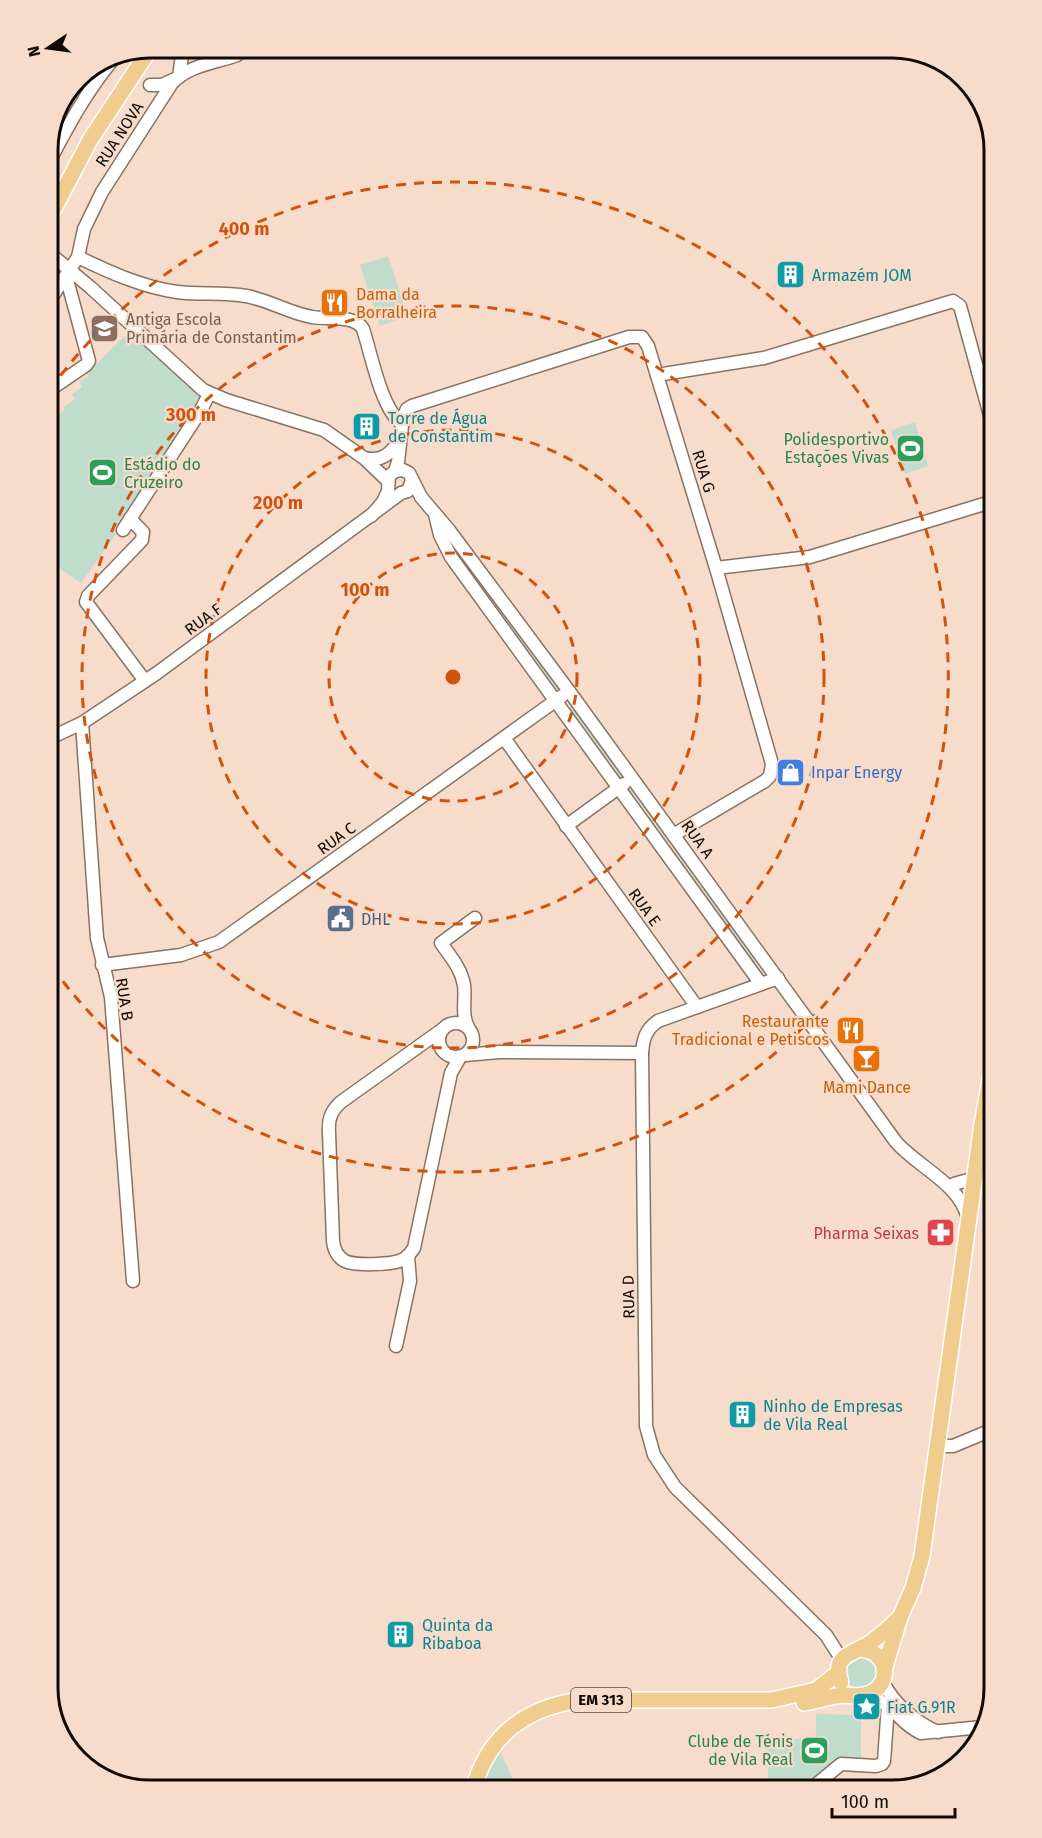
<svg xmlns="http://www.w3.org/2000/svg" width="1042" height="1838" font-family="'Fira Sans',sans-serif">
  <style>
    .green { fill: #bfdccd }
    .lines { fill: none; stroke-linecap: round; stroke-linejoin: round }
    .minor-casing { stroke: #8a7263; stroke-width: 15 }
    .major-casing { stroke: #fff; stroke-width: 18 }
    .minor { stroke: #fff; stroke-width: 12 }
    .major { stroke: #efcd8e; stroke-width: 15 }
    .ring { fill: none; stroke: #d2510b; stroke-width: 3; stroke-dasharray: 10 8 }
    .labels { text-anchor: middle; stroke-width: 4.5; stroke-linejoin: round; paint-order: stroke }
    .shield { fill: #f7dccc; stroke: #564841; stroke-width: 1.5 }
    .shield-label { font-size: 15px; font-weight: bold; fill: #110905 }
    .street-label { font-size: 16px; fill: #110905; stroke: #f7dccc }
    .culture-label { font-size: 16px; fill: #0d838f; stroke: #f7dccc; text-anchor: start }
    .food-label { font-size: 16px; fill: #c56008; stroke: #f7dccc; text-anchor: start }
    .education-label { font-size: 16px; fill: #785e54; stroke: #f7dccc; text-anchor: start }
    .leisure-label { font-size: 16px; fill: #27864d; stroke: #f7dccc; text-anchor: end }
    .shop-label { font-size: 16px; fill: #366cbe; stroke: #f7dccc; text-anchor: start }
    .service-label { font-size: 16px; fill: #4e5e75; stroke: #f7dccc; text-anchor: start }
    .health-label { font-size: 16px; fill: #be3a42; stroke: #f7dccc; text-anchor: end }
    .rim { fill: none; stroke: #110905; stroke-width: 3 }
    .centre { fill: #d2510b; stroke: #f7dccc; stroke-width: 3 }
    .ring-label { font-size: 18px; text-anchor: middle; font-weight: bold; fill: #d2510b; stroke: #f7dccc; stroke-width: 4.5; stroke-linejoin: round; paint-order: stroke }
  </style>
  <rect width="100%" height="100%" fill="#f7dccc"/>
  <g class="green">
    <path d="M388,256L408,316L380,326L360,265Z"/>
    <path d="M125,336L134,344L139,338L200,394L203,400L126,520L81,583L48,560V425L51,420L65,410L63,407L75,399L72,394L82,387L79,382L88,376L85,371L94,366Z"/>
    <path d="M915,422L928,466L905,474L891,430Z"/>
    <path d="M459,554L554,683L560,688V691L556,694L552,690V684L461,563L457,556Z"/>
    <path d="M572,707L623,774V780L620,781L616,777V771L570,708Z"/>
    <path d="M630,789H633L757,958L755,963L753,964L748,960L749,954L635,796L631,797L627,793Z"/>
    <path d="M855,1655L872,1658L879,1672L872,1687L855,1689L846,1681L844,1669Z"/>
    <path d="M816,1714L861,1715V1762L816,1782H768V1739H816Z"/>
    <path d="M498,1747L518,1790H478Z"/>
  </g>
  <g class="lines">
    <defs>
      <g id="minor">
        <path d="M179,77L182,55"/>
        <path d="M150,85H162L175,79"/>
        <path d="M48,164C68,126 88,88 116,56"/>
        <path d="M48,252L90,287L203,390L226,400L324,430L364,458L388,481"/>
        <path d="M78,257C109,272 142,287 177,292C200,295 223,292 246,296C269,300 289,313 312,317C327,320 354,314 363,329C371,353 381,408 401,423"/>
        <path d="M48,303L78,257L84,229L102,192L172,83C189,65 215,63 237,55"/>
        <path d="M978,372L994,367"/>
        <path d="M657,375L764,358L953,301L960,306L994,430"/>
        <path d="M48,391L86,365L89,361L66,276"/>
        <path d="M364,458C382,462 391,454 400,439"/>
        <path d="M395,471L403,470L409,473L421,497L449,530L569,691L896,1142C919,1168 959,1183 968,1218"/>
        <path d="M435,514L440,535L451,557L761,984"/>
        <path d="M371,516L383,502L388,491L389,476L395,471L398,462L403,417L407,409L412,406L629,337H642L648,346L716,568L772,764L770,776L765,781L675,834"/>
        <path d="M130,519L143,532L142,540L88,596L86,602L145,681"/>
        <path d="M123,530L201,410L209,394"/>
        <path d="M716,568L810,557L994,501"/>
        <path d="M82,723L97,938L111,997L133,1281"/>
        <path d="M504,738L697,1007"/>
        <path d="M48,739L82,723L157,673L401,493L408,491L412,480"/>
        <path d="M566,826L624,784"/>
        <path d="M102,965L181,955L219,942L562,696"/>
        <path d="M778,978L658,1021C646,1029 643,1039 642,1053L646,1426L654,1455L675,1487L826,1635L842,1660"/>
        <circle cx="456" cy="1040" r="17"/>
        <path d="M468,1027C461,1013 466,1000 464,985C461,968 450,956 441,943L475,918"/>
        <path d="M443,1029L341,1102C331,1111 328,1119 329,1133L333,1241C334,1249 337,1257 345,1261C355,1266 394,1265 404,1259C408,1256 411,1253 414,1248L451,1073L460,1057"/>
        <path d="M465,1055L499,1052L642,1053"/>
        <path d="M954,1184L975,1178"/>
        <path d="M396,1346L410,1281L408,1256"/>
        <path d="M938,1446H953L994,1429"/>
        <path d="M883,1682C893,1703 916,1723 938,1732"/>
        <path d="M865,1695C895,1703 898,1723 921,1733L982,1727"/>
        <path d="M769,1788H812L841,1764L876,1766L882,1764L884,1761L888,1705"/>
      </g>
      <g id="major">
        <path d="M48,220L90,140L146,55"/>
        <path d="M884,1670L900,1617L913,1588L922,1556L982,1124L994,1058"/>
        <path d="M841,1682C831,1654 854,1654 870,1643C881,1635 890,1627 899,1618"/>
        <path d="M804,1703C815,1701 826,1698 836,1696C846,1694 855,1697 864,1695C879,1693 888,1678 883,1664C879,1654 871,1651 861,1649"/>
        <path d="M473,1790C488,1735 525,1708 580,1700H772L816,1690L838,1673"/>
      </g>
    </defs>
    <use href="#minor" class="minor-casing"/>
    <use href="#major" class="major-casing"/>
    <use href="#minor" class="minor"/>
    <use href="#major" class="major"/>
  </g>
  <g class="ring">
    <circle cx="453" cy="677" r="124"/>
    <circle cx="453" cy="677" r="247"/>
    <circle cx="453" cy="677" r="371"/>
    <path d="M50 390A495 495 0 1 1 50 964"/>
  </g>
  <defs>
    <symbol id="building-square" viewBox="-11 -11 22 22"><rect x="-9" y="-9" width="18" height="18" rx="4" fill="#0f9aa8" stroke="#f7dccc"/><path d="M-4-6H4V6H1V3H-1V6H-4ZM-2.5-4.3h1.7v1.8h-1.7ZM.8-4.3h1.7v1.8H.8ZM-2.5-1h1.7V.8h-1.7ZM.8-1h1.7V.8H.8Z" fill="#fff"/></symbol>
    <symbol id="restaurant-square" viewBox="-11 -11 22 22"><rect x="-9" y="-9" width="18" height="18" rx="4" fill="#e8710a" stroke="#f7dccc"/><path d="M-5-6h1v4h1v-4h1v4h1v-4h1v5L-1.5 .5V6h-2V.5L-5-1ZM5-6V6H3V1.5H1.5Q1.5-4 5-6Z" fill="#fff"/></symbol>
    <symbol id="school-square" viewBox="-11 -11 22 22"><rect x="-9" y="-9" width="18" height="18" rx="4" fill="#8d6e63" stroke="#f7dccc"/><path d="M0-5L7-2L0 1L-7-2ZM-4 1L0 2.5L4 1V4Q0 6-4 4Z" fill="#fff"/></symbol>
    <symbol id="stadium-square" viewBox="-11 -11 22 22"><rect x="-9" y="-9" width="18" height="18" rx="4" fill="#2e9e5b" stroke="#f7dccc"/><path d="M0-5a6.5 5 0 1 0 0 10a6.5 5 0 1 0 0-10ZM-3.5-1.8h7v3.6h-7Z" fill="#fff"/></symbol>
    <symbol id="shop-square" viewBox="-11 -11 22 22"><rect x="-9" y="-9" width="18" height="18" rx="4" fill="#3f7fe0" stroke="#f7dccc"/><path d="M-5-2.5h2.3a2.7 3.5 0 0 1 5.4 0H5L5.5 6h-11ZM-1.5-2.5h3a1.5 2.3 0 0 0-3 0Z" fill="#fff"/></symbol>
    <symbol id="civic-square" viewBox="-11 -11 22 22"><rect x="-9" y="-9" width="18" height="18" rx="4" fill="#5c6f8a" stroke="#f7dccc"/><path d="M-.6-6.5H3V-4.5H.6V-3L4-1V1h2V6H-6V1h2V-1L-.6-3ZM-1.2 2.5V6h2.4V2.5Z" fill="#fff"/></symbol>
    <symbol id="bar-square" viewBox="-11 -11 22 22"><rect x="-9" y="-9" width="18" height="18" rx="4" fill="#e8710a" stroke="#f7dccc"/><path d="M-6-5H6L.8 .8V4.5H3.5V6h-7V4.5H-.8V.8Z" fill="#fff"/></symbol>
    <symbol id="pharmacy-square" viewBox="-11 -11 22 22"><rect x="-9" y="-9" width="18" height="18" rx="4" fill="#e0444e" stroke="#f7dccc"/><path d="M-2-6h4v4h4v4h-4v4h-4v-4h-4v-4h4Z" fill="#fff"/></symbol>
    <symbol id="sight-square" viewBox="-11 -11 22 22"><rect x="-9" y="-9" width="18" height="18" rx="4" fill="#0f9aa8" stroke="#f7dccc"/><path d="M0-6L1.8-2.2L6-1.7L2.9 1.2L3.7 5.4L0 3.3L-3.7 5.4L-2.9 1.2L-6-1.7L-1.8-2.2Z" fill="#fff"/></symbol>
  </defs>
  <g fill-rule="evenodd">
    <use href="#building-square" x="774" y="258" width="33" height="33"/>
    <use href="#restaurant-square" x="318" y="286" width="33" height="33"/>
    <use href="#school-square" x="88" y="312" width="33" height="33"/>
    <use href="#building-square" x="350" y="410" width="33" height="33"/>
    <use href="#stadium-square" x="894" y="432" width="33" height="33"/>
    <use href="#stadium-square" x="86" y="456" width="33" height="33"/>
    <use href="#shop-square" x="774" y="756" width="33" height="33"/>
    <use href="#civic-square" x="324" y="902" width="33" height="33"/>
    <use href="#restaurant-square" x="834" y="1014" width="33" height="33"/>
    <use href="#bar-square" x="850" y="1042" width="33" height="33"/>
    <use href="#pharmacy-square" x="924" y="1216" width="33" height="33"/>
    <use href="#building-square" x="726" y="1398" width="33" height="33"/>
    <use href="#building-square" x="384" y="1618" width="33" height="33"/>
    <use href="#sight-square" x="850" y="1690" width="33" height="33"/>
    <use href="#stadium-square" x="798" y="1734" width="33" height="33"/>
  </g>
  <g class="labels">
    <rect class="shield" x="571" y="1688" width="60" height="24" rx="4.5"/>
    <g class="shield-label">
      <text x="601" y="1705">EM 313</text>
    </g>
    <g class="street-label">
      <text transform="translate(119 134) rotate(-57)" y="6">RUA NOVA</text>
      <text transform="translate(704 471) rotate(73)" y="6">RUA G</text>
      <text transform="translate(203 619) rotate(-36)" y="6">RUA F</text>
      <text transform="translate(336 838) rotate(-36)" y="6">RUA C</text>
      <text transform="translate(698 839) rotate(54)" y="6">RUA A</text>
      <text transform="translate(645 907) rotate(54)" y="6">RUA E</text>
      <text transform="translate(125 999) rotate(81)" y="6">RUA B</text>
      <text transform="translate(628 1297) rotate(-91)" y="6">RUA D</text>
    </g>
    <g class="culture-label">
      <text x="812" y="281">Armazém JOM</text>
      <text x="388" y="424">Torre de Água<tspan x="388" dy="18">de Constantim</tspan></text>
      <text x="763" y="1412">Ninho de Empresas<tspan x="763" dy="18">de Vila Real</tspan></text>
      <text x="422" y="1631">Quinta da<tspan x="422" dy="18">Ribaboa</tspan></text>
      <text x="887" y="1713">Fiat G.91R</text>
    </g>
    <g class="food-label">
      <text x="356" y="300">Dama da<tspan x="356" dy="18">Borralheira</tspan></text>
      <text x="829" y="1027" text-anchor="end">Restaurante<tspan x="829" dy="18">Tradicional e Petiscos</tspan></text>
      <text x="867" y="1093" text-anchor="middle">Mami Dance</text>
    </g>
    <g class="education-label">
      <text x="126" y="325">Antiga Escola<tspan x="126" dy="18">Primária de Constantim</tspan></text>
    </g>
    <g class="leisure-label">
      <text x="889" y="445">Polidesportivo<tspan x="889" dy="18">Estações Vivas</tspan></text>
      <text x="124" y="470" text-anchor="start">Estádio do<tspan x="124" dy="18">Cruzeiro</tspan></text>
      <text x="793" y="1747">Clube de Ténis<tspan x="793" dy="18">de Vila Real</tspan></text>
    </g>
    <g class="shop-label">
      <text x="811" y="778">Inpar Energy</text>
    </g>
    <g class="service-label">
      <text x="361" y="925">DHL</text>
    </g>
    <g class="health-label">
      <text x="919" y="1239">Pharma Seixas</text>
    </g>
  </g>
  <path d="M0 0H1042V1838H0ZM150 58H892A92 92 0 0 1 984 150V1688A92 92 0 0 1 892 1780H150A92 92 0 0 1 58 1688V150A92 92 0 0 1 150 58Z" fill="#f7dccc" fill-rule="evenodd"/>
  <path class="rim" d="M150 58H892A92 92 0 0 1 984 150V1688A92 92 0 0 1 892 1780H150A92 92 0 0 1 58 1688V150A92 92 0 0 1 150 58Z"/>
  <circle cx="453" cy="677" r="9" class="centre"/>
  <g class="ring-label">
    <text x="244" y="235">400 m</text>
    <text x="191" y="421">300 m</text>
    <text x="278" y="509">200 m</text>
    <text x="365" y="596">100 m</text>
  </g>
  <g transform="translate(48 48) rotate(257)" stroke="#f7dccc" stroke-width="4.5" paint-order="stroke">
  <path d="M0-4.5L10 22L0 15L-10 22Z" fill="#110905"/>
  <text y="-9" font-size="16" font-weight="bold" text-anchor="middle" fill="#110905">N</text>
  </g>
  <path d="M832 1808v9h123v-9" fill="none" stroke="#110905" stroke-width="3"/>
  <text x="841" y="1808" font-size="18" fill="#110905" stroke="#f7dccc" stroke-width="4.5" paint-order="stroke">100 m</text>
</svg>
